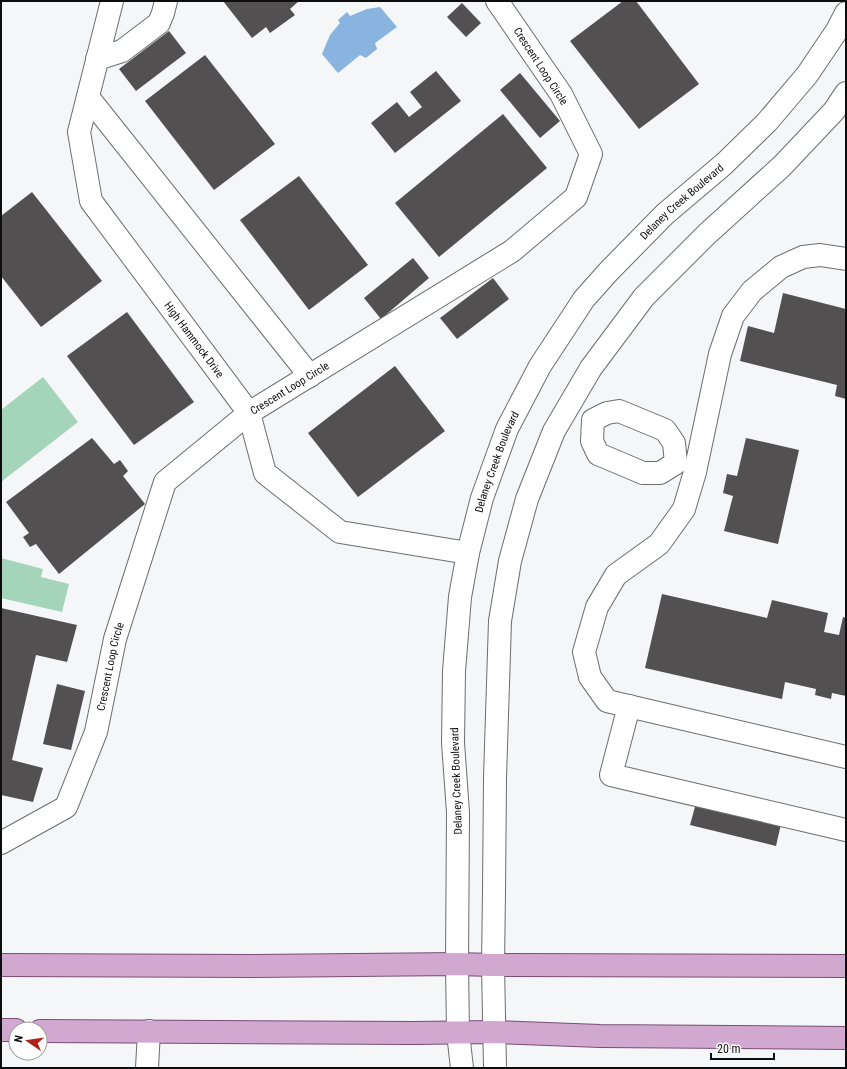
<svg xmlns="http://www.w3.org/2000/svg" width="847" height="1069" font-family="'Roboto Condensed',sans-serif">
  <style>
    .green { fill: #a4d4b9 }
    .water { fill: #89b4e0 }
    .building { fill: #525051 }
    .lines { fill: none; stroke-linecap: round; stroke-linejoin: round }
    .minor-casing { stroke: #6c6d6e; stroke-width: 24 }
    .major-casing { stroke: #784d77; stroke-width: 24 }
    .minor { stroke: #fff; stroke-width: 22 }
    .major { stroke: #d1a9d0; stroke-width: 22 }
    .labels { text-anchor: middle; stroke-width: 4; stroke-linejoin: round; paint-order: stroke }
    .street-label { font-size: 11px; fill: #0d0d0e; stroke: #fff }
  </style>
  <rect width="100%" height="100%" fill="#f4f6f7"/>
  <g class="green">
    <path d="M43,377L78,422L1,482V410Z"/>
    <path d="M1,558L43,569L41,577L69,584L62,612L1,598Z"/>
  </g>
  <path class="water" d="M380,7L397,27L375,43L377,49L366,58L360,55L338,73L322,54L330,35L340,23L338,20L347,12L350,16L367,9Z"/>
  <g class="building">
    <path d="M223,1H299L290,9L295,15L270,33L266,27L252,38Z"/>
    <path d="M623,1H636L699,84L639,129L570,41Z"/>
    <path d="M462,3L481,23L466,37L447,17Z"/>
    <path d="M169,31L186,53L136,91L119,69Z"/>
    <path d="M205,55L275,144L214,190L145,101Z"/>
    <path d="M436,71L461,101L395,153L371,123L397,102L409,117L422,107L410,92Z"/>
    <path d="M520,73L560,121L540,138L500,90Z"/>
    <path d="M503,114L547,168L439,257L395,203Z"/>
    <path d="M299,176L368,265L309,310L240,220Z"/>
    <path d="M32,192L102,281L41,327L1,276V216Z"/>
    <path d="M413,258L429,278L381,319L364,298Z"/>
    <path d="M493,278L509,299L457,339L440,318Z"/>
    <path d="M783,293L846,309V399L835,396L837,385L740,361L748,326L774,333Z"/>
    <path d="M127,312L194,402L134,445L67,356Z"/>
    <path d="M395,366L445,431L358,497L308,433Z"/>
    <path d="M92,438L114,464L120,460L128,471L123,476L145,504L59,574L36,544L30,547L23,537L29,533L6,502Z"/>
    <path d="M746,438L799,450L778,544L724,531L733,496L723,493L727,474L737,476Z"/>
    <path d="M662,594L767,618L772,600L828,613L824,632L839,635L843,617L846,618V696L832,693L831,699L815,695L816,689L785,682L782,699L645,668Z"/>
    <path d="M1,608L77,625L67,662L36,655L12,760L43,768L33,802L1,795Z"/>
    <path d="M57,684L85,691L71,750L43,744Z"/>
    <path d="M696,803L781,824L776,846L690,825Z"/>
  </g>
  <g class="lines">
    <defs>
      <g id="minor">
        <path id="s1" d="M112,1L79,132L91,201L249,413L265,473L340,532L468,553"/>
        <path d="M97,59L122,51L159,23L163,13L166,1"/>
        <path d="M88,97L310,376"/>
        <path d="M846,259L820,255L803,257L781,267L752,291L733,316L720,354L695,472L684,509L659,544L616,575L597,607L584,652L590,677L607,701L846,757"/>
        <path d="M619,411L665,430L674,443L676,463L660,473H643L598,454L592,441L593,420L607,413Z"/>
        <path d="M629,706L611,775L846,830"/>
        <path id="s2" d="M1,843L66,807L96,732L115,639L165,482L249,413L512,251L576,197L591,154L561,94L497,1"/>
        <path d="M147,1068L149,1031"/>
        <path id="s3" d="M462,1068L458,1033L457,964L458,812L453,743L454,671L460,597L468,553L482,498L507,429L540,366L584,299L609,271L665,214L724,164L767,122L807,75L836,32L846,13"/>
        <path d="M495,1068L493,965L494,892L495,778L500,621L510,561L527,499L554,431L591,368L644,297L707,234L782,166L834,111L846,93"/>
      </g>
      <g id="major">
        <path d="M1,965L252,966L457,964L493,965L846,966"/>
        <path d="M1,1030H16"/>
        <path d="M40,1031L414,1033L494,1032L600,1036L846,1038"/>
      </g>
    </defs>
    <use href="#minor" class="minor-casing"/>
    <use href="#major" class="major-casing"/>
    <use href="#minor" class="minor"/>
    <use href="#major" class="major"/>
  </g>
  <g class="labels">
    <g class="street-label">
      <text transform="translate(541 66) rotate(57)" y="4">Crescent Loop Circle</text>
      <text dy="4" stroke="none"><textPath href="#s3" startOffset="936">Delaney Creek Boulevard</textPath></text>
      <text dy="4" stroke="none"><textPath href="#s1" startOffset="378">High Hammock Drive</textPath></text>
      <text dy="4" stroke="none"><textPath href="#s2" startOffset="571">Crescent Loop Circle</textPath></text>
      <text dy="4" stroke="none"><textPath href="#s3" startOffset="612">Delaney Creek Boulevard</textPath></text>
      <text dy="4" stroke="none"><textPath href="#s2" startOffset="222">Crescent Loop Circle</textPath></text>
      <text transform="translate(456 781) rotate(-92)" y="4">Delaney Creek Boulevard</text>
    </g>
  </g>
  <rect width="847" height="1069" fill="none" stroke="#0d0d0e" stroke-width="4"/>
  <g transform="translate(28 1041) rotate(283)"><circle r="19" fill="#ffffff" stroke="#9e9e9f"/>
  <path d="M0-3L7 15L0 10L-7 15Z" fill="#b1211b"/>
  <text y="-6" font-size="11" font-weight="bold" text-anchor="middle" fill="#0d0d0e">N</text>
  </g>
  <path d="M711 1053v6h63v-6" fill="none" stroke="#0d0d0e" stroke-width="2"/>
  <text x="717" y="1053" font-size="12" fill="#0d0d0e" stroke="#ffffff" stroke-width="3" paint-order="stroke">20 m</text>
</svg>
